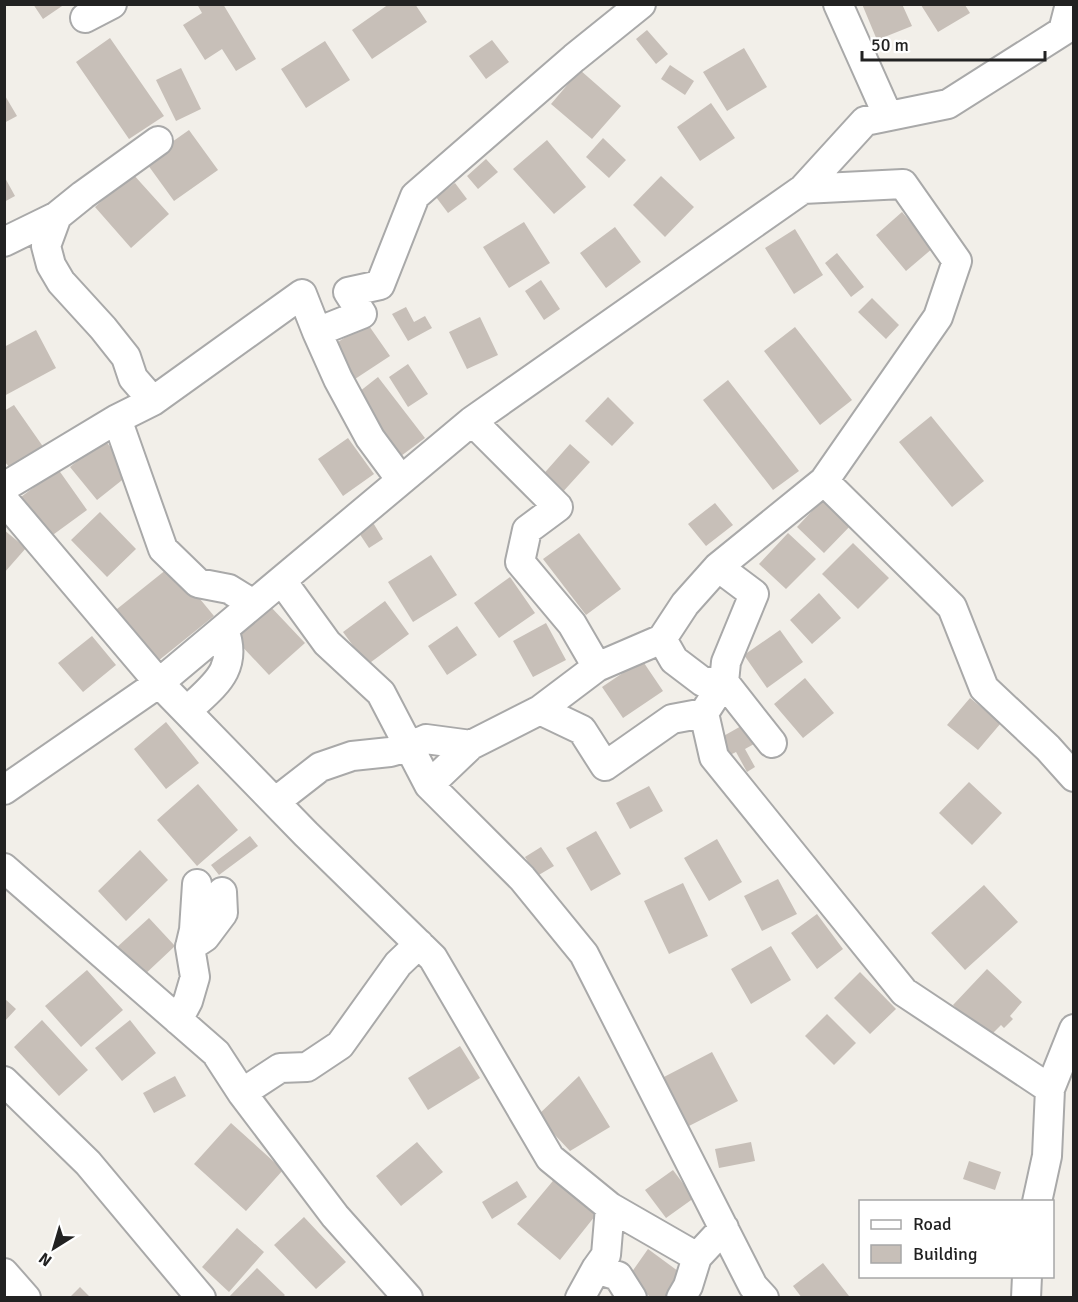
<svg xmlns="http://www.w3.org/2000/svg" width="1078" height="1302" font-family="Signika,sans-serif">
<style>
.building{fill:#c7bfb8}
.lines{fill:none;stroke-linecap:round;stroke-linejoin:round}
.minor-casing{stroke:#a9a9a9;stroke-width:32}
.minor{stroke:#fff;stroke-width:28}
</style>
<rect width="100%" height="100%" fill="#f2efe9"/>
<path class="building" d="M33 4H65L43 19Z
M197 4H223L256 59 236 71 222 49 205 60 183 25 202 13Z
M389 4H415L427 22 372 59 352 30Z
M862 4H902L912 26 877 40Z
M921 5H965L970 13 938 32Z
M647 30 668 54 656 64 636 39Z
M110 38 164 116 129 139 76 62Z
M492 40 509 62 486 79 469 56Z
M325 41 350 80 306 108 281 69Z
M744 48 767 87 727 111 703 72Z
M670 65 694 81 685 95 661 79Z
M181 68 201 109 176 121 156 80Z
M580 70 621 106 592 139 551 104Z
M4 94 17 116 4 123Z
M711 103 735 138 700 161 677 127Z
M189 130 218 170 174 201 145 161Z
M603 138 626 160 609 178 586 157Z
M547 140 586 187 554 214 513 169Z
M486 159 498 172 478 189 467 176Z
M132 173 169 214 131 248 95 207Z
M4 176 15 196 4 202Z
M661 176 694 207 665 237 633 205Z
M455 183 467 199 448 213 436 197Z
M902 212 933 248 906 271 876 235Z
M524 222 550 263 509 288 483 247Z
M615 227 641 262 606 288 580 253Z
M795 229 823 275 794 294 765 248Z
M837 253 864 287 851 297 825 263Z
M541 280 560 309 544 320 525 291Z
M872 298 899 325 886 339 858 312Z
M406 307 414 322 425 316 432 328 408 341 392 314Z
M480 317 498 355 467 369 449 332Z
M367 323 390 356 355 379 332 346Z
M795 327 852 400 820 425 764 351Z
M36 330 56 368 4 396V347Z
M408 364 428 394 408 407 389 377Z
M378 377 425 438 397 459 350 399Z
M728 380 799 471 773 490 703 400Z
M608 397 634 423 612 446 585 421Z
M14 405 44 448 12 470 4 461V411Z
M931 416 984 481 952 507 899 442Z
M348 438 374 474 343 496 318 459Z
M104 439 131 473 97 500 70 467Z
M570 444 590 462 560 495 540 478Z
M58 469 87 510 50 537 21 497Z
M826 496 854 522 824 553 797 527Z
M715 503 733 525 706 546 688 524Z
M100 512 136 549 107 577 71 540Z
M372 521 383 539 369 548 357 530Z
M4 530 26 548 4 573Z
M579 533 621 589 586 615 543 559Z
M788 533 816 559 786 589 759 564Z
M853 543 889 578 858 609 822 574Z
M431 555 457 595 413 622 388 582Z
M172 565 214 616 153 665 112 613Z
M510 577 535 613 499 638 474 603Z
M819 593 841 618 812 644 790 620Z
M385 601 409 634 367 665 343 632Z
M270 606 305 643 269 675 235 639Z
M546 623 566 660 533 677 513 641Z
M457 626 477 655 447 675 428 646Z
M780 630 803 662 767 688 744 655Z
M92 636 116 665 83 692 58 663Z
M642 660 663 691 623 718 602 687Z
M805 678 834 713 803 738 774 704Z
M970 698 1001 723 978 750 947 725Z
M166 722 199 763 166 789 134 749Z
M743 725 754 744 745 749 755 767 747 772 736 752 730 755 720 738Z
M969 782 1002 813 972 845 939 813Z
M198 784 238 830 197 866 157 820Z
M649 786 663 811 630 829 616 803Z
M596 831 621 874 591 891 566 848Z
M250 836 258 846 219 875 211 865Z
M717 839 742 882 709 901 684 858Z
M541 847 554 866 537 876 525 857Z
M140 850 168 880 126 921 98 891Z
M778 879 797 914 762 931 744 896Z
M683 883 708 936 669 954 644 901Z
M984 885 1018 922 965 970 931 933Z
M817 914 843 949 817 969 791 933Z
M149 918 175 946 142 977 115 949Z
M771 946 791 980 751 1004 731 969Z
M987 969 1022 1002 1010 1016 1013 1019 1004 1028 1001 1025 988 1038 953 1005Z
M87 970 123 1010 81 1047 45 1006Z
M860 972 896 1009 870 1034 834 998Z
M4 998 16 1009 4 1022Z
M827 1014 856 1043 834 1065 805 1036Z
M42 1020 88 1070 59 1096 14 1047Z
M130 1020 156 1053 122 1081 95 1048Z
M460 1046 480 1078 428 1110 408 1078Z
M712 1052 738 1101 687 1127 662 1078Z
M175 1076 186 1096 154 1113 143 1093Z
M579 1076 610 1127 570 1151 537 1116Z
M231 1123 283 1170 246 1211 194 1164Z
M417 1142 443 1172 401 1206 376 1176Z
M751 1142 755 1161 719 1168 715 1149Z
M969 1161 1001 1172 995 1190 963 1179Z
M673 1170 694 1198 666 1218 645 1190Z
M557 1176 599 1211 560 1260 517 1224Z
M517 1181 527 1197 492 1219 482 1202Z
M304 1217 346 1262 316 1289 274 1245Z
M237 1228 264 1252 229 1292 202 1267Z
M648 1249 682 1274 665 1298H651L629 1276Z
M823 1263 849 1296 846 1298H802L793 1286Z
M257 1268 285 1295 282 1298H228Z
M80 1287 91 1298H69Z"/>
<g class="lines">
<defs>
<path id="minor" d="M838 4 888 116
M85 18 112 4
M803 189 865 121 948 104 1063 31 1070 4
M4 242 57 216
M317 332 338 379 370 438 401 480
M153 401 133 378 126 357 103 328 61 282 51 265 46 246 57 216 83 195 158 141
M117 419 163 549 198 583 229 589 253 604
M4 487 117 419 153 401 302 294 317 332 362 314 348 292 380 285 415 196 574 58 641 4
M4 500 159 683 4 790
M718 567 754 594 726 662 724 682H703L674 660 662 639 685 604 718 567 824 481 952 607 984 688 1048 748 1074 777
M282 581 327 643 381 693 429 785 522 878 584 954 753 1286 764 1298
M597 667 662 639
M540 710 582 730 605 766 672 719 704 713
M187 711C214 685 239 670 224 629
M772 743 724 682 704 713 714 757 904 992 1050 1089
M429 785 471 745
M275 802 320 767 352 756 390 752 408 747 426 739 471 745 540 710 597 667 572 624 520 562 527 530 558 507 472 421
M4 868 216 1053 242 1093 335 1216 408 1298
M190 947 194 930 197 884
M178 1020 188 1001 195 977 190 947 205 937 223 913 222 892
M4 1081 88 1163 201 1298
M242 1093 280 1068 307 1067 340 1045 398 964 419 944
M1037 1202 1047 1156 1050 1089 1074 1029
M724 1228 697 1257 610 1207 550 1158 433 958 306 834 159 683 472 421 803 189 903 184 957 261 938 317 824 481
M596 1269 618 1276 632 1298
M4 1273 26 1298
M580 1298 596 1269 606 1255 610 1207
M681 1298 688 1286 697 1257
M1026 1298 1027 1276"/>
</defs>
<use href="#minor" class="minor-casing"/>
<use href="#minor" class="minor"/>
</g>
<rect width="1078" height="1302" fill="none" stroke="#222222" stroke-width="12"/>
<rect x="859" y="1200" width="195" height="78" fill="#ffffff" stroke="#a7a7a7" stroke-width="1.5"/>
<rect x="871" y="1220" width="30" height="9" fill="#ffffff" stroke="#a7a7a7" stroke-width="1.5"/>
<text x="913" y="1230" font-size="18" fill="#222222">Road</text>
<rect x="871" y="1245" width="30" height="18" fill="#c7bfb8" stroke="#a7a7a7" stroke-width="1.5"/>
<text x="913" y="1260" font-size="18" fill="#222222">Building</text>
<g transform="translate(54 1248) rotate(217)" stroke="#ffffff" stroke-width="4.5" paint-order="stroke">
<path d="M0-4.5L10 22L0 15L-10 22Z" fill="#222222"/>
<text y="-9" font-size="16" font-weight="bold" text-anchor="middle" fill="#222222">N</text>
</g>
<path d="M862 51v9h183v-9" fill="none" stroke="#222222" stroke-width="3"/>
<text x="871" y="51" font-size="18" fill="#222222" stroke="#ffffff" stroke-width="4.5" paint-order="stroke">50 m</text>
</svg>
